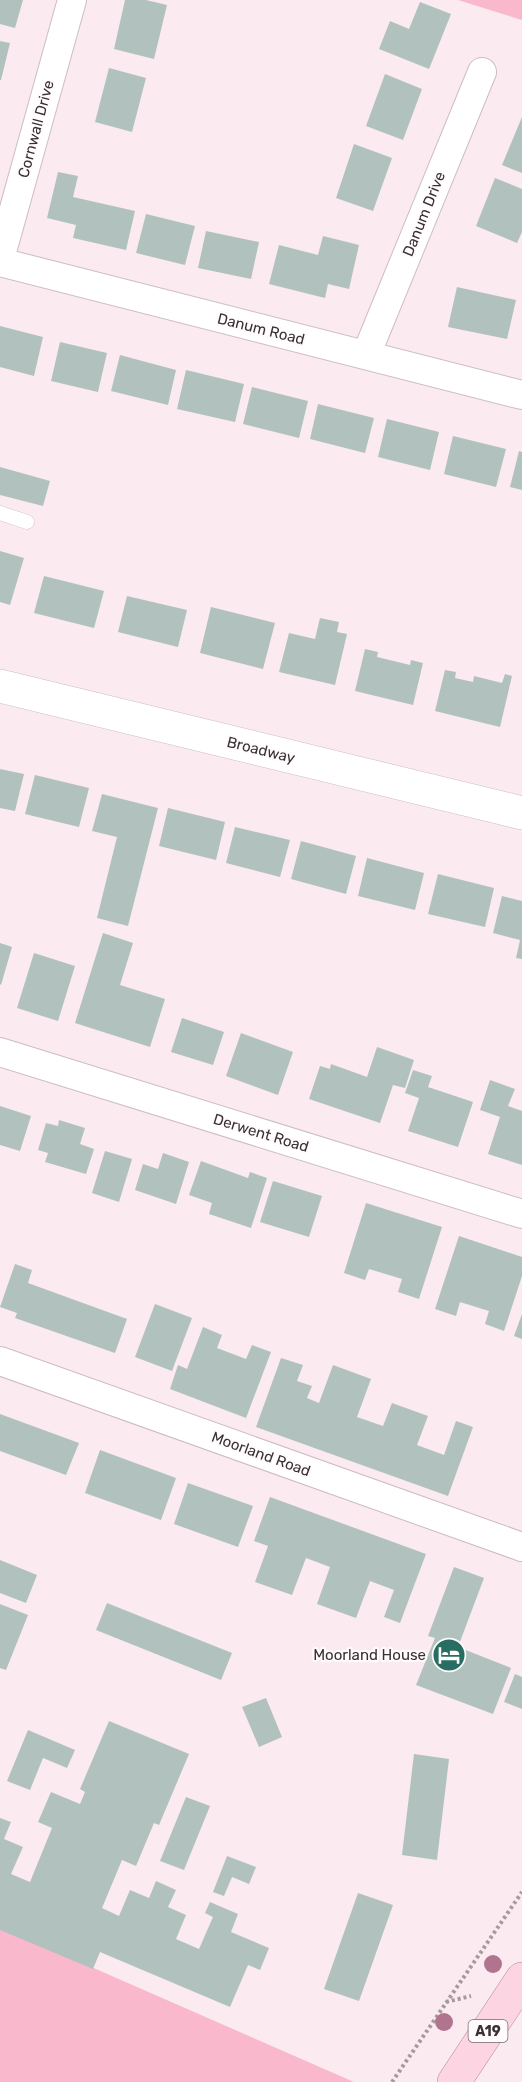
<svg xmlns="http://www.w3.org/2000/svg" width="522" height="2082" font-family="Rubik,sans-serif">
<style>
.green{fill:#fab8cd}
.building{fill:#b1c2be}
.lines{fill:none;stroke-linecap:round;stroke-linejoin:round}
.lane-casing{stroke:#cdbdc2;stroke-width:15}
.street-casing{stroke:#cdbdc2;stroke-width:30}
.secondary-casing{stroke:#cdbdc2;stroke-width:34}
.primary-casing{stroke:#b78998;stroke-width:34}
.path{stroke:#a69a9e;stroke-width:4;stroke-dasharray:3 3;stroke-linecap:butt}
.lane{stroke:#fff;stroke-width:14}
.street{stroke:#fff;stroke-width:28}
.secondary{stroke:#fff;stroke-width:33}
.primary{stroke:#fdd4e2;stroke-width:33}
.tree{fill:#b0748f}
.labels{text-anchor:middle;stroke-width:4.5;stroke-linejoin:round;paint-order:stroke}
.shield{fill:#fffbfc;stroke:#736e6f;stroke-width:1.5}
.shield-label{font-size:14px;font-weight:bold;fill:#373133}
.street-label{font-size:15px;fill:#373133;stroke:#fffbfc}
.poi-label{font-size:15px;fill:#373133;stroke:#fffbfc;text-anchor:end}
</style>
<rect width="100%" height="100%" fill="#fbeaef"/>
<path class="green" d="M458 0H522V20Z
M0 1927 354 2082H0Z"/>
<path class="building" d="M0 0H23L15 28 0 24Z
M125 0H146L167 5 154 59 114 49Z
M420 2 451 14 429 69 379 49 390 21 409 29Z
M0 41 10 43 1 80H0Z
M109 68 146 78 132 132 95 122Z
M385 74 422 89 403 140 366 126Z
M522 117V173L502 165Z
M354 144 392 158 373 211 336 198Z
M58 172 78 176 73 197 135 211 126 250 73 238 76 225 47 218Z
M495 178 522 189V232L517 243 476 226Z
M146 214 195 226 185 265 136 253Z
M206 231 259 242 251 279 198 268Z
M323 236 359 245 349 289 328 284 325 298 269 284 279 245 318 255Z
M457 287 516 300 507 339 448 327Z
M0 326 43 337 34 376 0 367Z
M60 342 107 353 98 392 51 381Z
M120 355 176 370 168 405 111 391Z
M186 370 244 384 235 422 177 409Z
M252 387 308 401 299 438 243 424Z
M318 404 374 418 365 453 310 439Z
M387 419 439 432 430 470 378 457Z
M453 436 506 449 496 487 444 474Z
M519 451 522 452V490L510 487Z
M0 467 50 481 43 506 0 495Z
M0 551 24 558 10 605 0 602Z
M44 576 104 591 94 628 34 613Z
M127 596 187 610 178 647 118 632Z
M211 607 275 623 263 669 200 653Z
M320 618 339 622 337 632 347 634 335 685 279 672 289 633 315 639Z
M365 649 378 652 377 657 410 665 411 660 423 663 413 705 355 691Z
M445 670 456 672 455 678 473 682 474 676 502 683 505 674 512 676 500 727 435 711Z
M0 769 24 774 15 811 0 808Z
M35 775 89 788 79 827 25 814Z
M102 794 158 808 128 926 97 918 117 837 92 831Z
M168 808 225 822 216 860 159 846Z
M235 827 290 840 280 877 226 863Z
M301 841 356 856 346 894 291 879Z
M367 858 424 873 415 910 358 896Z
M438 874 494 888 485 927 428 914Z
M502 896 522 901V959L516 958 520 940 493 933Z
M103 933 133 943 120 985 165 999 150 1047 75 1023Z
M0 943 12 947 1 985 0 984Z
M34 953 75 966 58 1021 17 1008Z
M182 1018 224 1032 213 1065 171 1052Z
M241 1033 293 1052 278 1095 226 1076Z
M377 1047 414 1060 405 1088 393 1085 380 1123 309 1099 320 1066 330 1069 331 1064 367 1077Z
M413 1070 432 1076 428 1087 473 1102 458 1147 408 1131 419 1098 405 1093Z
M490 1080 515 1089 508 1106 522 1111V1165L488 1154 500 1117 480 1110Z
M0 1106 31 1116 20 1151 0 1145Z
M59 1120 85 1128 80 1144 94 1149 86 1174 45 1162 48 1153 38 1150 46 1123 58 1126Z
M105 1151 132 1159 119 1202 92 1193Z
M163 1153 189 1162 176 1204 135 1190 143 1164 158 1169Z
M201 1161 248 1178 250 1172 267 1178 251 1228 209 1214 212 1203 189 1195Z
M273 1181 322 1196 309 1237 260 1222Z
M366 1203 442 1227 419 1299 398 1292 402 1279 369 1269 365 1280 344 1273Z
M459 1236 522 1257V1276L504 1331 485 1324 489 1311 460 1302 456 1316 435 1309Z
M15 1264 32 1270 28 1283 127 1319 115 1353 15 1318 17 1313 0 1307Z
M155 1304 192 1318 172 1371 135 1357Z
M522 1314V1339L514 1336Z
M203 1327 222 1335 217 1348 246 1359 252 1345 271 1352 246 1418 170 1389 178 1365 187 1369Z
M281 1358 303 1365 297 1381 312 1386 307 1398 319 1403 333 1365 371 1379 357 1417 383 1426 392 1403 428 1416 417 1445 444 1455 456 1421 473 1427 448 1496 256 1427Z
M0 1414 79 1443 66 1475 0 1451Z
M100 1450 176 1478 161 1520 85 1493Z
M188 1483 253 1506 238 1547 174 1524Z
M270 1497 426 1554 400 1623 384 1617 394 1590 370 1581 356 1618 317 1604 330 1567 306 1558 292 1595 255 1582 268 1546 254 1541Z
M0 1560 37 1575 26 1603 0 1593Z
M454 1567 484 1578 458 1647 511 1668 493 1714 416 1685 435 1638 428 1636Z
M107 1603 232 1653 221 1680 96 1630Z
M0 1604 28 1615 6 1670 0 1668Z
M515 1674 522 1677V1709L504 1702Z
M266 1698 282 1737 259 1747 242 1707Z
M109 1721 189 1754 159 1825 154 1823 136 1866 122 1860 102 1908 119 1916 130 1890 149 1898 156 1881 176 1890 168 1907 186 1915 176 1939 199 1949 213 1917 205 1913 210 1902 238 1914 231 1932 269 1948 260 1970 248 1965 230 2007 100 1952 93 1969 0 1930V1818L11 1822 4 1839 23 1847 11 1874 30 1882 52 1828 38 1822 51 1792 80 1804 85 1792 80 1789Z
M28 1730 75 1750 67 1768 43 1758 30 1790 7 1781Z
M414 1754 449 1759 437 1860 402 1855Z
M186 1797 210 1806 184 1870 160 1861Z
M227 1856 256 1867 249 1884 232 1877 224 1896 213 1892Z
M358 1893 393 1905 359 2001 324 1989Z"/>
<g class="lines">
<defs>
<path id="lane" d="M0 513 27 522"/>
<path id="street" d="M0 259 72 0
M0 262 522 395
M366 355 482 72
M0 1052 522 1214
M0 1361 522 1547"/>
<path id="secondary" d="M0 686 522 813"/>
<path id="primary" d="M454 2082 522 1979"/>
</defs>
<use href="#lane" class="lane-casing"/>
<use href="#street" class="street-casing"/>
<use href="#secondary" class="secondary-casing"/>
<use href="#primary" class="primary-casing"/>
<path class="path" d="M446 2002 471 1996
M392 2082 522 1892"/>
<use href="#lane" class="lane"/>
<use href="#street" class="street"/>
<use href="#secondary" class="secondary"/>
<use href="#primary" class="primary"/>
</g>
<g class="tree">
<circle cx="493" cy="1964" r="9"/>
<circle cx="444" cy="2022" r="9"/>
</g>
<defs>
<symbol id="hotel-disc" viewBox="-11 -11 22 22"><circle r="9.5" fill="#276d61" stroke="#fffbfc"/><path d="M-6-4.5h1.5V1H6V5H4.5V3h-9V5H-6ZM-4 0a1.8 1.8 0 1 1 3.6 0ZM.5 0V-2.5h3Q6-2.5 6 0Z" fill="#fff"/></symbol>
</defs>
<g fill-rule="evenodd">
<use href="#hotel-disc" x="430" y="1636" width="38" height="38"/>
</g>
<g class="labels">
<rect class="shield" x="468.5" y="2020" width="39" height="22" rx="4.5"/>
<g class="shield-label">
<text x="488" y="2036">A19</text>
</g>
<g class="street-label">
<text transform="translate(36 129) rotate(-75)" y="5">Cornwall Drive</text>
<text transform="translate(424 214) rotate(-68)" y="5">Danum Drive</text>
<text transform="translate(261 329) rotate(14)" y="5">Danum Road</text>
<text transform="translate(261 750) rotate(14)" y="5">Broadway</text>
<text transform="translate(261 1133) rotate(17)" y="5">Derwent Road</text>
<text transform="translate(261 1454) rotate(20)" y="5">Moorland Road</text>
</g>
<g class="poi-label">
<text x="426" y="1660">Moorland House</text>
</g>
</g>
</svg>
